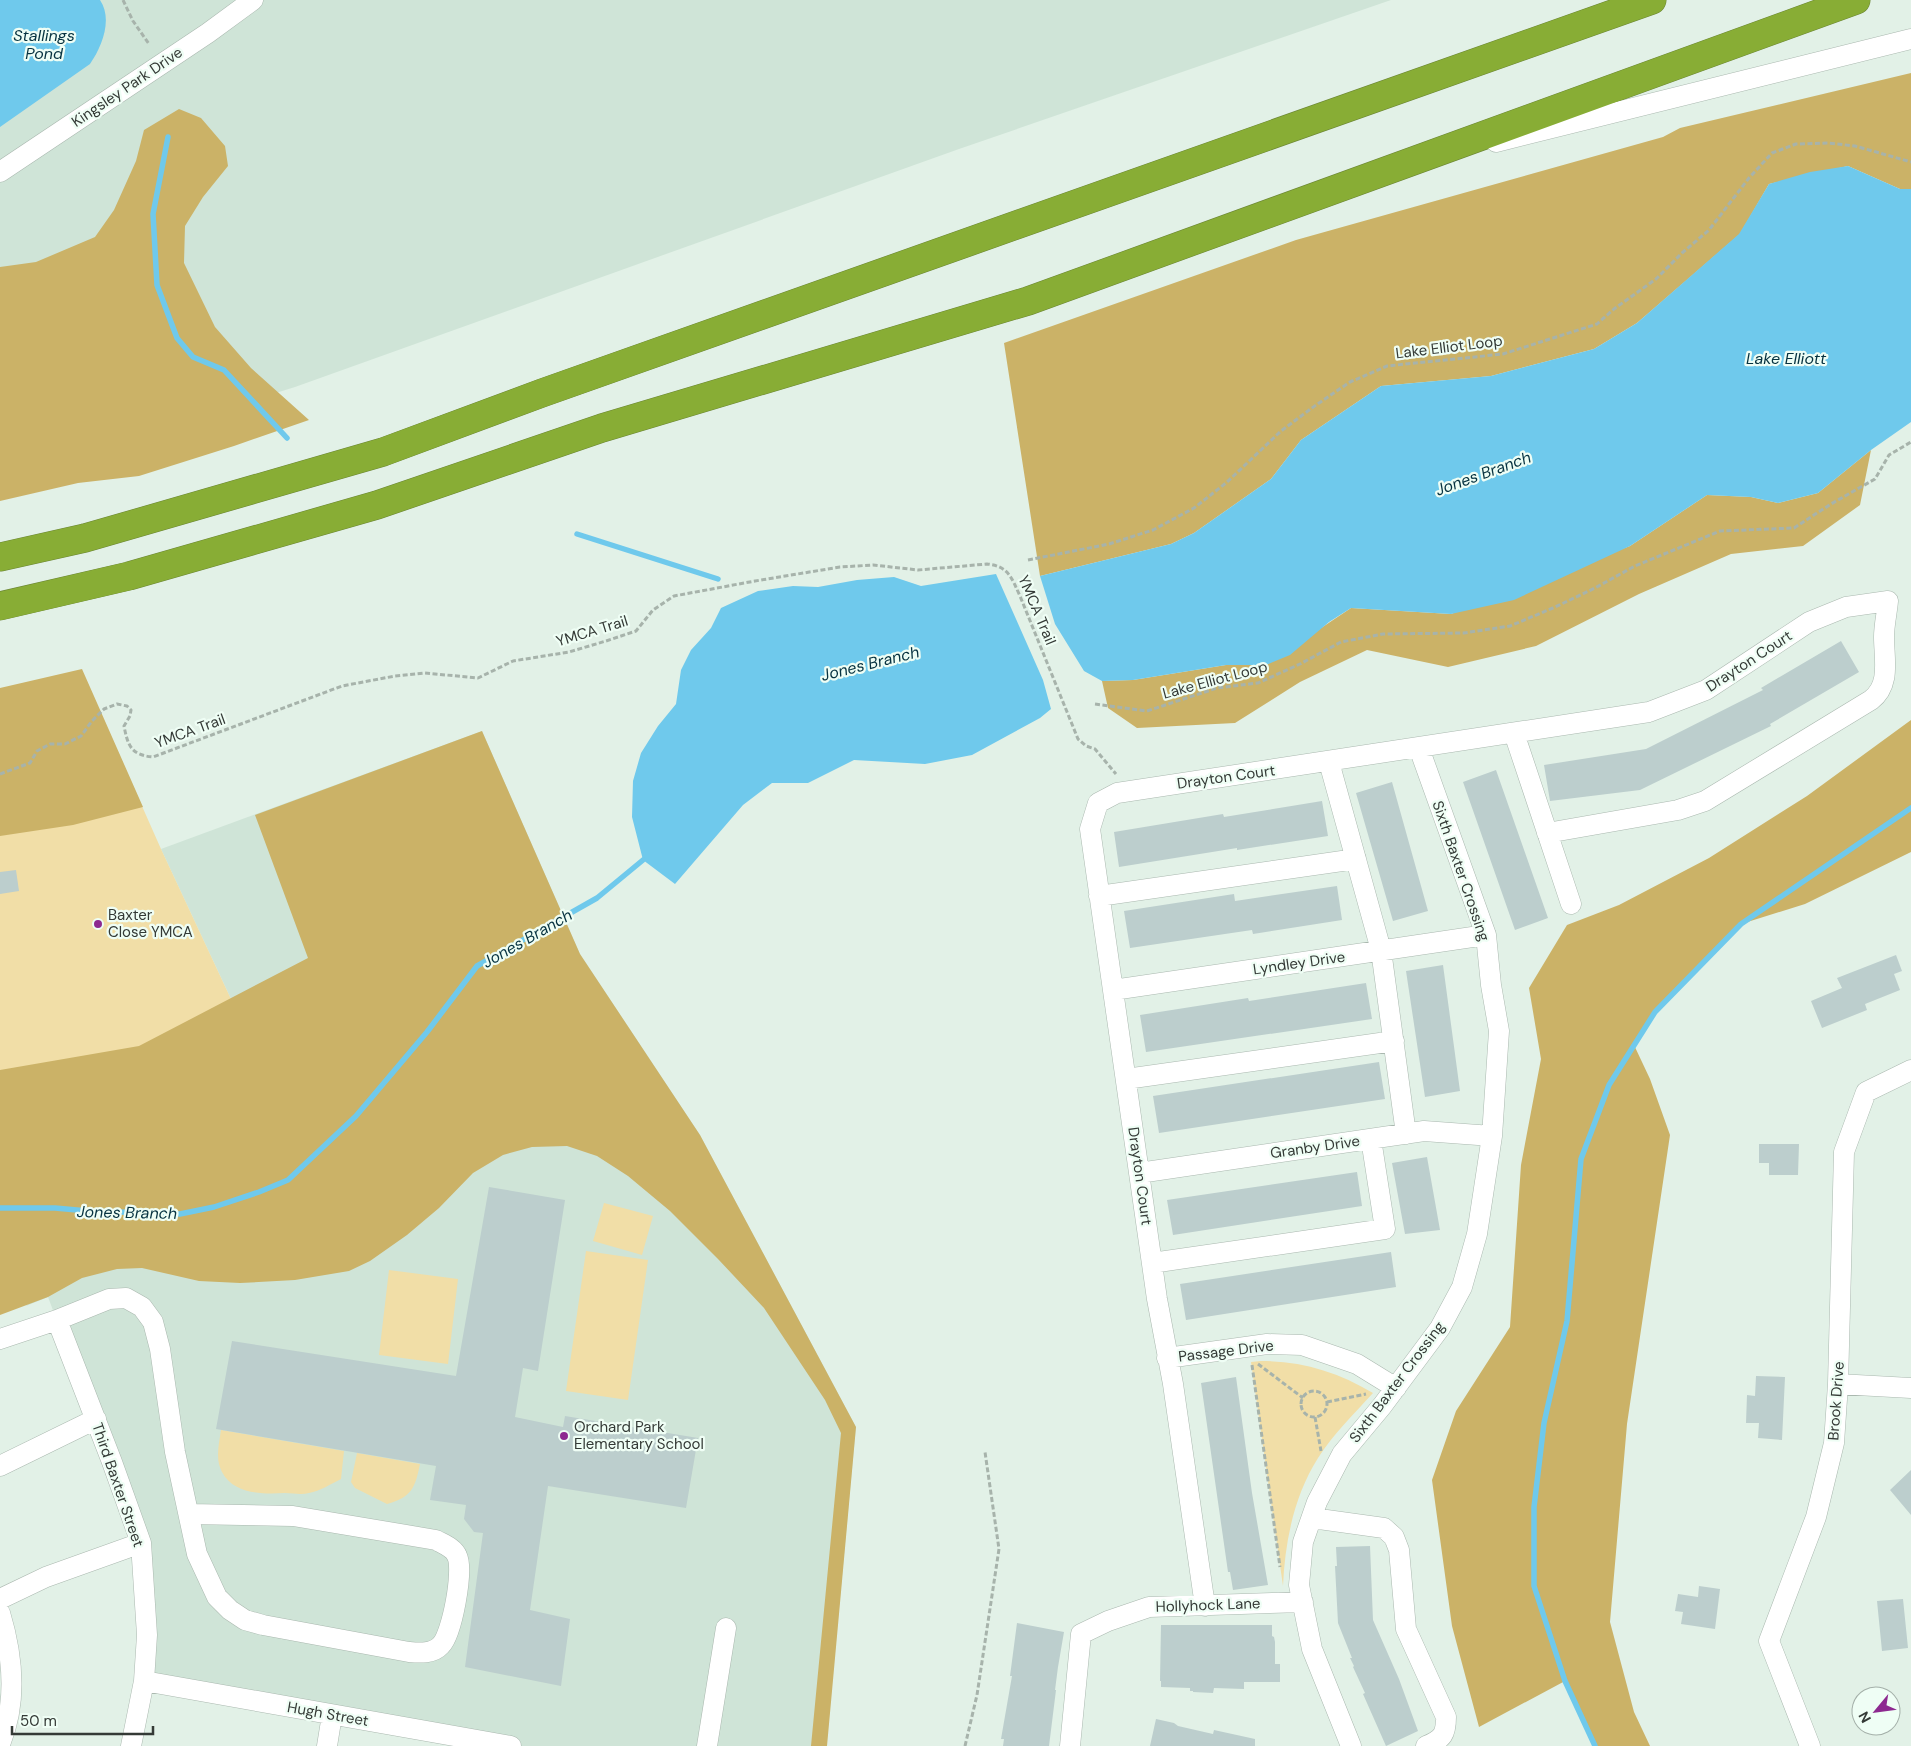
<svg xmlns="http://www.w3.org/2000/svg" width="1911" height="1746" font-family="'DM Sans',sans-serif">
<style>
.built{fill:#cfe4d7}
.green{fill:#f1dea7}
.forest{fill:#cbb267}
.water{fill:#6fc9ec}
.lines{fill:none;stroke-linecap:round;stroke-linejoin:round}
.stream{stroke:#6fc9ec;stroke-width:5.5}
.building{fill:#bccecd}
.minor-casing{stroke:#aab8af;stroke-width:21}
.highway-casing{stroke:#6b8535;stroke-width:29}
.path{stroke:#a7b3ab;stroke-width:3;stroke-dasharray:5 2.5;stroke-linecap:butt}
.minor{stroke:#fff;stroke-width:20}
.highway{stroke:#88ad35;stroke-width:28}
.poi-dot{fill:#8d2990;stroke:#effef5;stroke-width:2}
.labels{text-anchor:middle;stroke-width:4.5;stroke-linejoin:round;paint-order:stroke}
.street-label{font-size:15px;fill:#343a36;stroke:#effef5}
.poi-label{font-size:15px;fill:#343a36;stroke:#effef5;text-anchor:start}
.water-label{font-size:16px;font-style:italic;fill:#063240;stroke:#effef5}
</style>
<rect width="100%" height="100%" fill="#e2f1e7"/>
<path class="built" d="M0 0H1391L959 149 295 387 134 437 0 469Z
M482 731 580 954 700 1135 856 1427 826 1746H511L144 1681 141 1543 48 1297 26 1306 258 1057 161 849Z"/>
<path class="green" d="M91 691 161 849 258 1057 0 1178V714Z
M604 1203 653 1216 642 1255 593 1241Z
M586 1251 648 1260 628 1400 566 1391Z
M389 1270 458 1279 448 1364 379 1355Z
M1261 1361C1302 1361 1338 1372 1373 1393 1354 1414 1333 1434 1318 1458 1294 1496 1285 1541 1283 1586L1251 1362Z
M221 1430 344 1451 341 1479C331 1484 320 1491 309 1493 301 1495 293 1493 285 1493 264 1494 234 1495 222 1472 215 1459 219 1444 221 1430Z
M357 1453 420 1464C415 1488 412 1497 387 1504L355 1488 351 1482Z"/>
<path class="forest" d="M1911 73V189H1900L1848 166 1769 184 1740 234 1637 323 1594 349 1491 376 1381 386 1301 440 1271 479 1194 533 1171 544 1040 576 1004 343 1296 240 1663 137 1680 128Z
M179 109 201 118 225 146 228 166 203 197 185 226 184 263 215 327 251 368 309 420 234 446 139 476 78 483 0 501V267L36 262 95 237 114 210 136 161 144 130Z
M1871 450 1860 505 1803 546 1731 554 1639 594 1536 646 1448 667 1367 650 1300 682 1235 723 1137 728 1108 708 1102 681 1133 680 1226 665H1266L1351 608 1451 614 1630 546 1707 495 1751 497 1778 503 1818 493Z
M82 669 143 807 73 825 0 836V688Z
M1911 720V852L1805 904 1741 924 1655 1012 1634 1045 1650 1079 1670 1135 1627 1424 1610 1622 1634 1712 1650 1746H1595L1565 1681 1479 1727 1452 1626 1432 1480 1456 1411 1510 1327 1521 1165 1541 1059 1529 988 1567 925 1619 905 1709 858 1807 796Z
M482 731 580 954 700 1135 856 1427 827 1746H811L841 1433 825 1400 764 1308 718 1259 670 1211 628 1176 597 1156 567 1146 532 1147 503 1155 473 1173 439 1208 407 1235 370 1261 349 1271 295 1280 240 1283 199 1281 142 1268 117 1269 82 1278 48 1297 0 1315V1070L139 1046 308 958 255 815Z"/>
<path class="water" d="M0 0H100C113 19 102 47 90 64L0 127Z
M1848 166 1900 189H1911V422L1871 450 1818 493 1778 503 1751 497 1707 495 1630 546 1514 600 1451 614 1351 608 1329 622 1290 655 1266 665H1226L1133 680 1102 681 1084 671 1055 624 1040 576 1171 544 1194 533 1271 479 1301 440 1381 386 1491 376 1594 349 1637 323 1739 234 1769 184 1810 172Z
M996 574 1043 680 1051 709 1040 718 972 755 925 764 854 760 808 783H772L743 805 675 884 643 860 632 817 633 781 641 753 658 726 676 704 681 670 691 650 711 628 721 608 758 591 793 586 818 587 857 580 894 577 921 586Z"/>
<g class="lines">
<path class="stream" d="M168 137 153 214 157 285 177 338 193 357 224 370 287 438
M577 534 718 579
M0 1208H55L88 1211 180 1214 214 1207 259 1192 288 1180 356 1116 427 1032 477 966 597 898 643 860
M1595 1746 1565 1681 1534 1586V1507L1544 1423 1567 1321 1581 1159 1609 1085 1655 1012 1741 924 1911 808"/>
</g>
<path class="building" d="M1841 641 1859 672 1770 724 1771 726 1640 790 1550 801 1544 765 1646 749 1763 690 1761 688Z
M1496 770 1548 918 1515 930 1463 782Z
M1392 782 1428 911 1393 921 1356 793Z
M1322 801 1328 836 1237 850V848L1119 867 1114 832 1223 814 1224 817Z
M16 870 19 891 0 894V872Z
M1337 886 1342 920 1253 934 1252 930 1130 948 1124 911 1234 894 1235 901Z
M1896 955 1902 971 1894 974 1900 990 1865 1004 1867 1010 1822 1028 1811 1001 1842 988 1837 978Z
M1443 965 1460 1091 1425 1097 1406 971Z
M1366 983 1372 1019 1146 1052 1140 1015 1248 998 1249 1001Z
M1379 1062 1385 1099 1159 1133 1153 1096Z
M1759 1144H1799L1798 1175H1769V1163H1759Z
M1427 1157 1440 1230 1405 1234 1392 1163Z
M1357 1172 1362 1206 1173 1235 1167 1200Z
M489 1187 565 1200 538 1371 523 1368 515 1417 563 1427 565 1416 698 1438 686 1508 548 1486 530 1610 570 1619 561 1686 465 1667 483 1533 474 1532 464 1519 466 1505 430 1500 436 1466 216 1429 232 1341 456 1376Z
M1391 1252 1396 1287 1186 1320 1180 1284Z
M1756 1376 1785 1377 1782 1440 1758 1438 1759 1423H1746L1747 1395 1755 1396Z
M1236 1377 1252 1493 1268 1585 1233 1590 1230 1572H1228L1201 1383Z
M1911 1470V1515L1890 1490Z
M1370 1546 1373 1620 1399 1679 1418 1731 1386 1746 1363 1694 1365 1693 1353 1667 1354 1666 1350 1658H1352L1338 1623 1335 1566H1337L1336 1547Z
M1699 1586 1720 1589 1715 1629 1681 1624 1683 1612 1675 1611 1678 1594 1698 1597Z
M1903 1599 1908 1648 1882 1651 1877 1601Z
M1017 1623 1064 1632 1058 1667 1055 1690H1056L1049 1746H1003L1004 1739H1001L1012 1676H1010Z
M1161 1625H1272V1636L1274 1637 1275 1642V1664H1280V1682H1244V1689L1214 1688 1213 1693 1193 1692V1691H1190V1688L1161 1687V1681H1160Z
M1156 1719 1174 1723 1178 1726 1213 1734 1214 1730 1255 1739V1746H1150Z"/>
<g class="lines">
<defs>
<path id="minor" d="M1496 142 1911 39
M0 172 208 33 253 0
M1514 733 1571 904
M1329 762 1381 950 1406 1134
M1099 896 1356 859
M1113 990 1486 935
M1126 1079 1394 1041
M1139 1173 1424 1131 1492 1136
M1152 1263 1385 1229 1371 1139
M57 1320 112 1462 141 1543 147 1635 144 1681 131 1746
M0 1339 57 1320 109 1299 126 1298 142 1307 153 1322 160 1349 175 1452 197 1554 217 1597 230 1610 245 1620 263 1625 409 1652C420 1653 433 1654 441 1645 452 1634 464 1570 457 1556 454 1548 443 1544 436 1540L293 1516 189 1514
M1167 1358 1267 1344 1302 1345 1357 1364 1396 1388
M1838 1384 1911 1388
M0 1466 96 1419
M1312 1518 1384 1528 1394 1537 1399 1550 1406 1629 1446 1717C1446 1734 1443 1739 1426 1746
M0 1599 46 1577 141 1543
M1205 1606 1173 1384 1157 1299 1090 829 1098 803 1117 793 1649 712 1706 690 1809 622 1846 607 1888 601C1887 613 1884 625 1884 637 1884 659 1891 685 1871 700L1705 801 1678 810 1547 833
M0 1613C13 1656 18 1701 0 1744
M144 1681 511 1746
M327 1746 332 1715
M707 1746 726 1628
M1070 1746 1081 1634 1108 1621 1149 1607 1303 1602
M1351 1746 1312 1649 1299 1585 1303 1542 1317 1502 1342 1454 1382 1406 1440 1328 1462 1287 1477 1234 1492 1136 1499 1031 1491 985 1486 935 1419 748
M1810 1746 1769 1641 1816 1517 1834 1443 1838 1384 1844 1152 1866 1092 1911 1070"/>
<path id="highway" d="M0 557 85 538 383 452 542 393 1652 0
M0 606 129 576 377 505 602 428 1028 301 1856 0"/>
</defs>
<use href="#minor" class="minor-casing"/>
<use href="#highway" class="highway-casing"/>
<path class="path" d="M123 0 133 21 149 44
M1028 560 1109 544 1153 530 1194 508 1226 483 1281 431 1316 405 1350 382 1387 366 1503 354 1597 324 1614 309 1656 279 1682 253 1709 230 1749 178 1772 153 1796 144 1828 143 1855 146 1911 162
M1095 704 1147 711 1217 688 1258 683 1300 664 1341 642 1383 634 1464 633 1510 626 1553 608 1595 588 1635 566 1720 531 1794 528 1831 504 1875 479 1889 455 1911 442
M0 774 30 763 37 751 50 744H65L81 736 92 721 104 709 117 704 127 706 131 710 130 716 124 726C128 746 131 755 153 757L342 686 395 676 425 673 478 678 513 661 569 652 606 641 636 631 653 610 674 596 755 581 840 567 873 565 918 570 987 564C1009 566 1012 579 1020 596L1078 739 1086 746 1095 749 1116 774
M1258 1364 1303 1398
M1252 1365 1280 1567
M1301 1404a13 13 0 1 1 26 0a13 13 0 1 1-26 0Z
M1327 1402 1366 1394
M1315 1417 1321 1451
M965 1746 977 1695 999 1549 985 1452"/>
<use href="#minor" class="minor"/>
<use href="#highway" class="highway"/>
</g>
<g class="poi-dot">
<circle cx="98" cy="924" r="5"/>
<circle cx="564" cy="1436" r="5"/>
</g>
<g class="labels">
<g class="street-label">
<text transform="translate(127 87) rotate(-34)" y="5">Kingsley Park Drive</text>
<text transform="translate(1449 347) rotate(-7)" y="5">Lake Elliot Loop</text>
<text transform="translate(1037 610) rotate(67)" y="5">YMCA Trail</text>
<text transform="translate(592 631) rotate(-17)" y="5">YMCA Trail</text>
<text transform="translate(1749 661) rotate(-33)" y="5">Drayton Court</text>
<text transform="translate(1215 680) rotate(-15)" y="5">Lake Elliot Loop</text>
<text transform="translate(190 731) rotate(-20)" y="5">YMCA Trail</text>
<text transform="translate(1226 777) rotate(-8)" y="5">Drayton Court</text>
<text transform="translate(1461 871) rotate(71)" y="5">Sixth Baxter Crossing</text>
<text transform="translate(1299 963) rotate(-8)" y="5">Lyndley Drive</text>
<text transform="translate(1315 1147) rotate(-8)" y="5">Granby Drive</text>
<text transform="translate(1140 1176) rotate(82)" y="5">Drayton Court</text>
<text transform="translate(1226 1351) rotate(-7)" y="5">Passage Drive</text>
<text transform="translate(1397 1382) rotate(-53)" y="5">Sixth Baxter Crossing</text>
<text transform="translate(1836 1401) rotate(-86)" y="5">Brook Drive</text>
<text transform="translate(118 1485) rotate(71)" y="5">Third Baxter Street</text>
<text transform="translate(1208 1605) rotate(-2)" y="5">Hollyhock Lane</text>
<text transform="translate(328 1714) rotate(10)" y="5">Hugh Street</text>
</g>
<g class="poi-label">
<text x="108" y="920">Baxter<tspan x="108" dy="17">Close YMCA</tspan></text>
<text x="574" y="1432">Orchard Park<tspan x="574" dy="17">Elementary School</tspan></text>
</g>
<g class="water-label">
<text x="44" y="41">Stallings<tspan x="44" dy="18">Pond</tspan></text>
<text x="1786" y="364">Lake Elliott</text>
<text transform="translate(1483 473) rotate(-20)" y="6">Jones Branch</text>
<text transform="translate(870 663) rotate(-14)" y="6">Jones Branch</text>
<text transform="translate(527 938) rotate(-30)" y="6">Jones Branch</text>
<text transform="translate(127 1212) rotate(1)" y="6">Jones Branch</text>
</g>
</g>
<g transform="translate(1876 1711) rotate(241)"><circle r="24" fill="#effef5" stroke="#a4b0a9"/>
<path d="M0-4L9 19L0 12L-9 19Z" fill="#8d2990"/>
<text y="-8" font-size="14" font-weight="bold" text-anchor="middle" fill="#343a36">N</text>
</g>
<path d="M12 1726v8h141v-8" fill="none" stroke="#343a36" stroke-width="2.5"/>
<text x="20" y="1726" font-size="15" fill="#343a36" stroke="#effef5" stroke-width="4" paint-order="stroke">50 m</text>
</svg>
